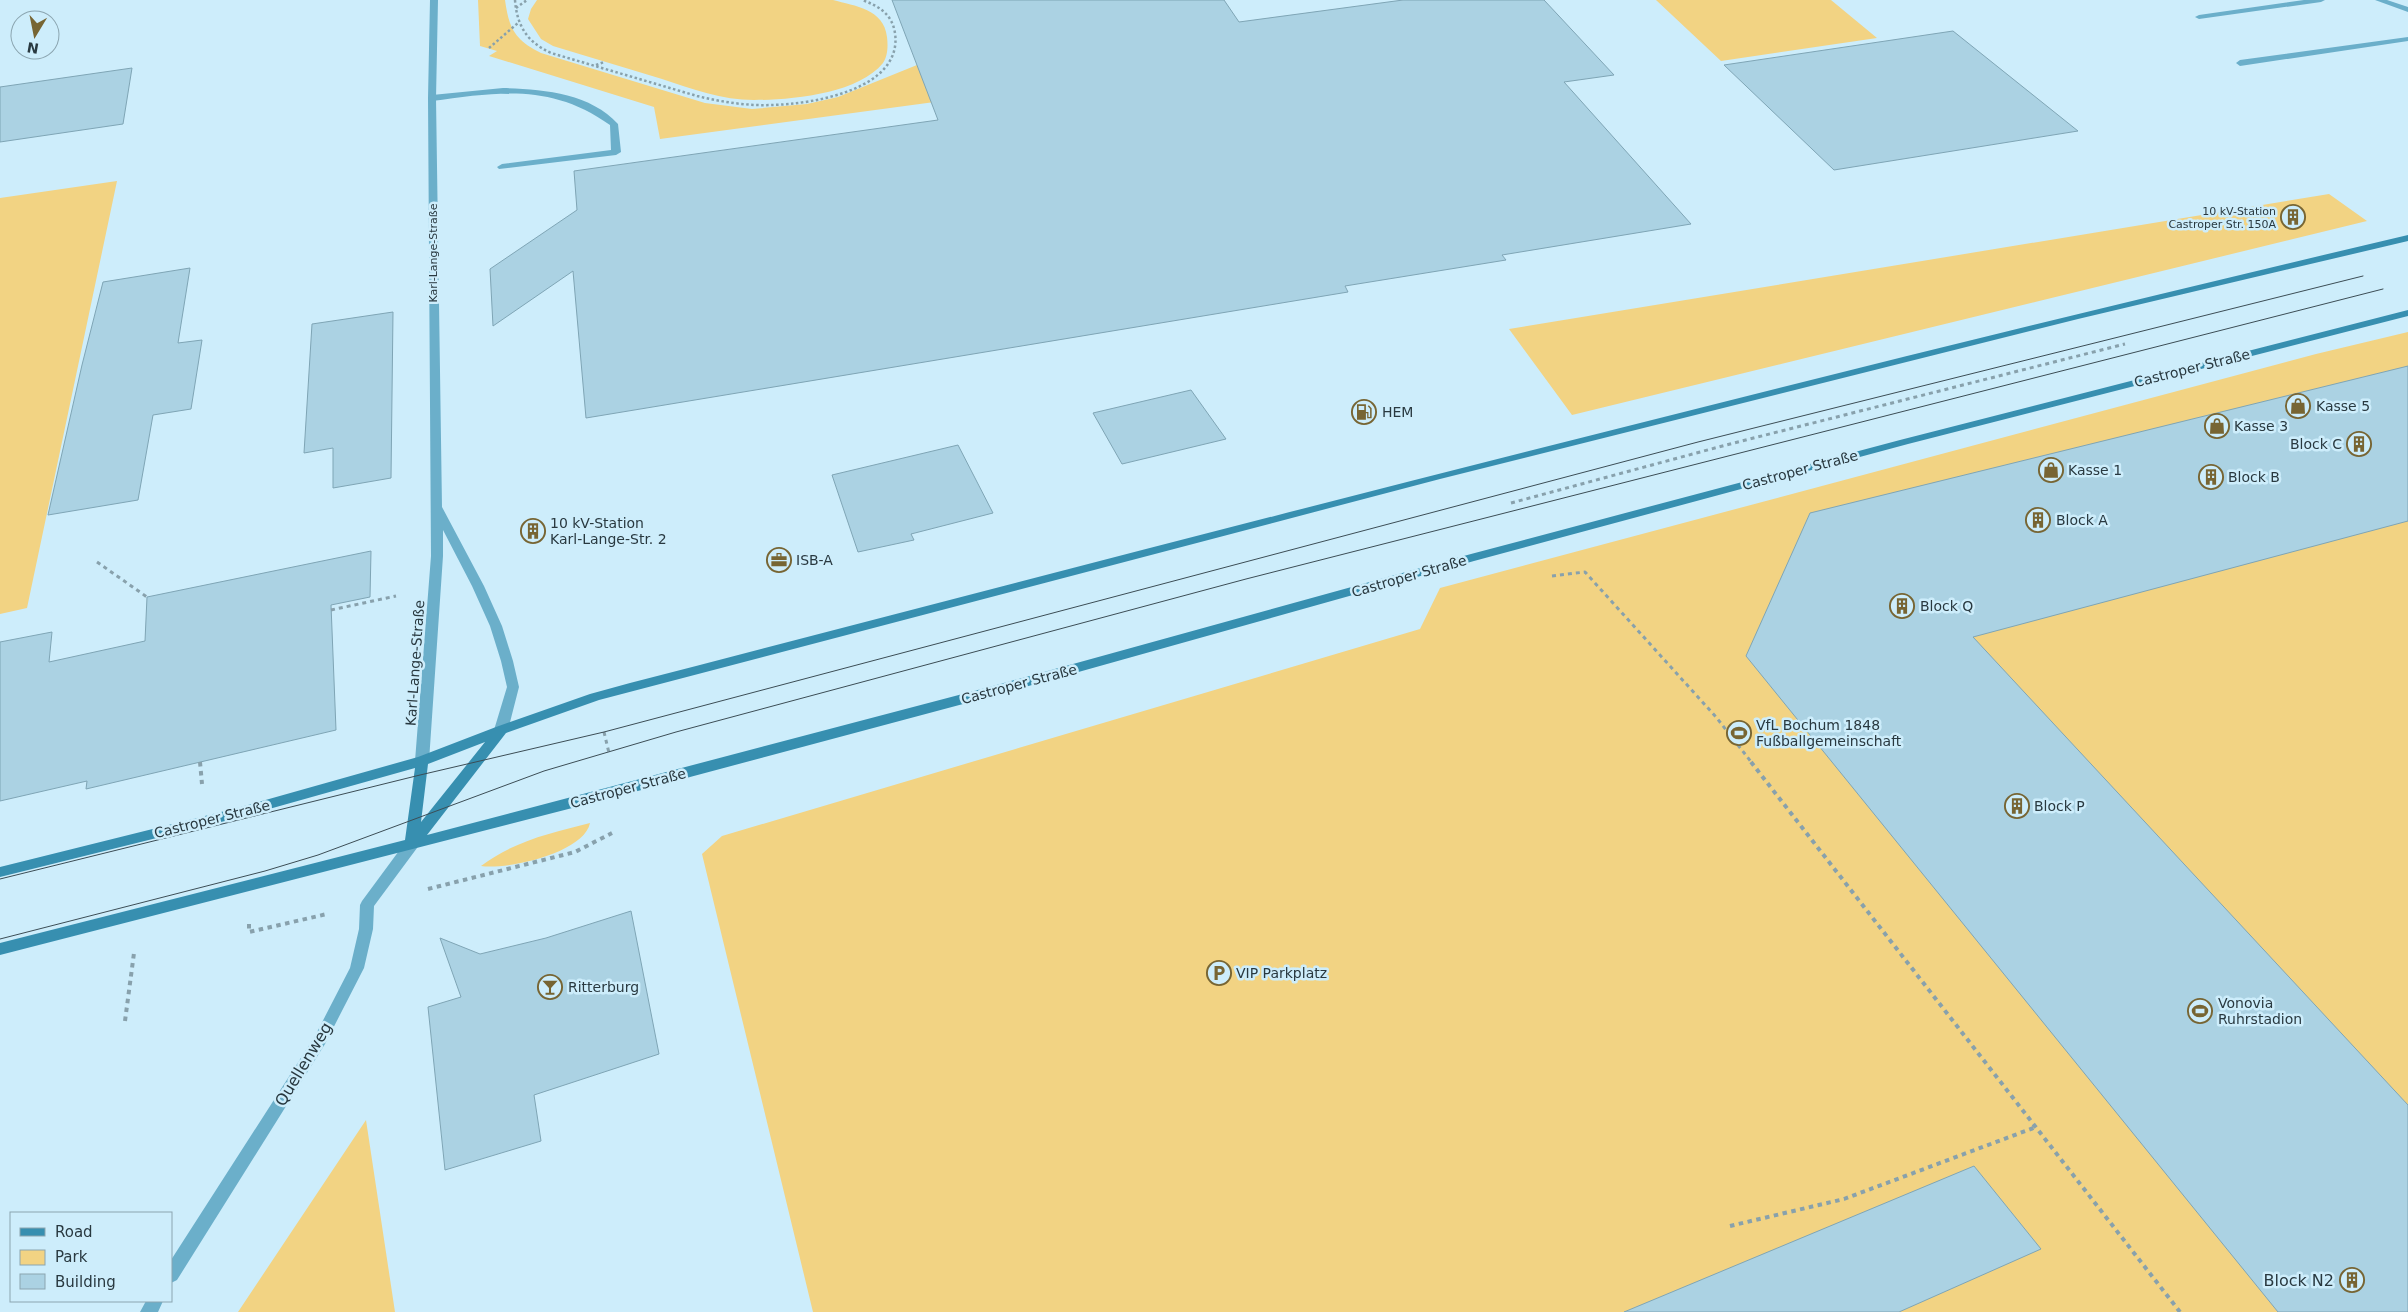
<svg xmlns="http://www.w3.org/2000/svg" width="2408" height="1312" font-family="'DejaVu Sans',sans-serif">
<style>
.green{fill:#f2d383}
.building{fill:#abd2e3;stroke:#7fa5b5}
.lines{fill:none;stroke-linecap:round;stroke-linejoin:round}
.path-far2{stroke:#88a1ac;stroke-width:2.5;stroke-dasharray:2.5 2.5;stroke-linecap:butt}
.path-far1{stroke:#88a1ac;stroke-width:3;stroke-dasharray:4 4;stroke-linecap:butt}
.path{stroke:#88a1ac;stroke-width:4;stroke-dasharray:4.5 4.5;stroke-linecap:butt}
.lane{fill:#6bafca;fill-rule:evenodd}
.street{fill:#6bafca;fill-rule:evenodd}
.secondary{fill:#378fb0;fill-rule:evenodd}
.tram{stroke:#3c4d55;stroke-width:1}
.labels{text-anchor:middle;stroke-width:5;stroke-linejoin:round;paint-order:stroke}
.far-poi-label{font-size:11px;fill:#293940;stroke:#cdedfb;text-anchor:end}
.far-street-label{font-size:11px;fill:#293940;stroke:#cdedfb}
.street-label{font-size:14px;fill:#293940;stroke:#cdedfb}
.poi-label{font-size:14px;fill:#293940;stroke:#cdedfb;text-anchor:start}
.near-street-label{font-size:16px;fill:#293940;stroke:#cdedfb}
.near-poi-label{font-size:16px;fill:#293940;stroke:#cdedfb;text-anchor:end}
</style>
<rect width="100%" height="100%" fill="#cdedfb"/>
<path class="green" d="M478 0H505C509 29 515 40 541 53L705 103 752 109 807 104 838 97 917 65 967 59 1297 53 660 139 654 107 489 56 497 51 480 46Z
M537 0H833C855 6 884 9 887 37 888 45 888 56 883 63 858 94 791 100 754 100 722 100 692 89 662 79 626 68 589 57 553 46L541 39 528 19 531 9Z
M1656 0H1831L1877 38 1721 61Z
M117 181 27 608 0 614V198Z
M2329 194 2367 221 1572 415 1509 329Z
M2408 332V1312H813L702 854 722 836 1420 629 1440 588 2316 354Z
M590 823C584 853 507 870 481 866 514 841 551 833 590 823Z
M366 1120 395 1312H238Z"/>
<path class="building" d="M892 0H1224L1239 22 1403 0H1544L1614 75 1564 82 1691 224 1502 255 1506 260 1345 286 1348 292 586 418 573 271 493 326 490 269 577 210 574 171 938 120Z
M1953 31 2078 131 1834 170 1724 65Z
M132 68 123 124 0 142V87Z
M190 268 178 343 202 340 191 409 153 415 138 500 48 515 82 365 103 282Z
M393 312 391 478 333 488V448L304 453 312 324Z
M2408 366V521L1973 637 2408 1105V1312H2278L1746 656 1810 513Z
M1191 390 1226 439 1122 464 1093 413Z
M958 445 993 513 911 534 914 540 858 552 832 475Z
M371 551 370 597 331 605 336 730 86 789 87 781 0 801V642L52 632 49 662 145 641 147 597Z
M631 911 659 1054 534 1095 541 1141 445 1170 428 1007 461 997 440 938 480 954 546 938Z
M1974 1166 2041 1249 1899 1312H1624Z"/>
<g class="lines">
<path class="path-far2" d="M515 0C517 26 527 42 551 53L697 96C722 102 747 106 772 105 814 104 903 89 895 33 892 14 879 6 862 0
M516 8 527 0
M489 48 518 23
M596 65 604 62"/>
<path class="path-far1" d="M1511 503 1726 445 2125 344
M97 562 147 597
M1552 576 1585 572 1716 717 1752 763
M331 610 396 596
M604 732 609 753"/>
<path class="path" d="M200 762 202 784
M1751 762 2180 1312
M428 889 575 852 612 833
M249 924V932L327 914
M125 1021 134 953
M1730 1226 1844 1199 2036 1127"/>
<path class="lane" d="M2304 0H2325L2321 2 2199 19 2195 17 2199 15Z
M2375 0H2387L2408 7V12Z
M2408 37V41L2240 66 2236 63 2240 60Z
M503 88C543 89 590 93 618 124L621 152 616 155 499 169 497 167 502 164 611 150 610 125C551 83 499 92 432 101L428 98 432 95Z"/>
<path class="street" d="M430 0H438L436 98 442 507 484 586 502 626 513 661 519 687 508 730 506 733H496L494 730 507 687 501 661 490 626 472 586 443 530V556L429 761 427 764H417L415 761 431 556 428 98Z
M412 839 417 840 419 844 417 848 374 906 373 929 364 968 325 1044 177 1280 171 1283V1260L315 1036 350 968 359 929 360 905 362 901 407 840Z
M146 1301H163L158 1312H140Z"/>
<path class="secondary" d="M2408 235V241L2078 319 1440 479 599 700 506 733 427 835 993 686 1471 554 1900 440 2408 310V316L1908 444 1474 561 993 696 619 796 0 955V943L405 840 415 768 237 818 0 877V867L237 808 418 757 496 727 590 694 630 683C1222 529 1813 375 2408 235ZM485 742 421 822 428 764Z"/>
<path class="tram" d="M0 879 420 775 604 732 1698 442 2363 276
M0 939 265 871 318 855 544 771 676 732 1246 579 2383 289"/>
</g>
<defs>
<symbol id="building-ring" viewBox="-11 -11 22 22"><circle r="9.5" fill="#cdedfb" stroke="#776533" stroke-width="1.5"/><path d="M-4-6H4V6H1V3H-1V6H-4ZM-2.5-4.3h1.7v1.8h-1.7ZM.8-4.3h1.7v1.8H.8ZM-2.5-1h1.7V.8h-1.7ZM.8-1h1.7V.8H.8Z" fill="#776533"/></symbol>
<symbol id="shop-ring" viewBox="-11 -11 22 22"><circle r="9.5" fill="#cdedfb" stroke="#776533" stroke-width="1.5"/><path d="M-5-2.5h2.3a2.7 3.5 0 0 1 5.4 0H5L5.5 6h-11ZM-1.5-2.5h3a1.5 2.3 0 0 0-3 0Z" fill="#776533"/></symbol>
<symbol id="fuel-ring" viewBox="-11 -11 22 22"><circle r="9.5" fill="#cdedfb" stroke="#776533" stroke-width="1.5"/><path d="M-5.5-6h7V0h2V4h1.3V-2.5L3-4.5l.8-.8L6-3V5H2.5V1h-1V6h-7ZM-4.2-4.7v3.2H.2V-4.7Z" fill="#776533"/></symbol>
<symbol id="office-ring" viewBox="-11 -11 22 22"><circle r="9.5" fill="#cdedfb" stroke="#776533" stroke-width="1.5"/><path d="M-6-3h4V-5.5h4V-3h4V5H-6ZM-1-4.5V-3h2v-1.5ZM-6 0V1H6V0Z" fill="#776533"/></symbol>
<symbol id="stadium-ring" viewBox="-11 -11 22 22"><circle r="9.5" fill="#cdedfb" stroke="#776533" stroke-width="1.5"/><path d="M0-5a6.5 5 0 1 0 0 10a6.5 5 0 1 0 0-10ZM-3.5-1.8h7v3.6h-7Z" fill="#776533"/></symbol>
<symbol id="parking-ring" viewBox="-11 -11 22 22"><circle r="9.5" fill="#cdedfb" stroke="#776533" stroke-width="1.5"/><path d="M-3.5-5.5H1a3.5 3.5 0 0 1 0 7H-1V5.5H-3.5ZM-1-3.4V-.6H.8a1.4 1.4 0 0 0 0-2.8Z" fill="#776533"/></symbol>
<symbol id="bar-ring" viewBox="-11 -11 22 22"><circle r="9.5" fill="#cdedfb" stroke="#776533" stroke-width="1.5"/><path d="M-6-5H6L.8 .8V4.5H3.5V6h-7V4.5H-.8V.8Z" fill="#776533"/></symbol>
</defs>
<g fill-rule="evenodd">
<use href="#building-ring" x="2279" y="203" width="28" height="28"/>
<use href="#shop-ring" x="2284" y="392" width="28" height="28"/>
<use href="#fuel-ring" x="1350" y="398" width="28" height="28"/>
<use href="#shop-ring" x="2203" y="412" width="28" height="28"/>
<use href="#building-ring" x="2345" y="430" width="28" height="28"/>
<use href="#shop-ring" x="2037" y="456" width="28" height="28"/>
<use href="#building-ring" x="2197" y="463" width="28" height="28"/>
<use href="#building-ring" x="2024" y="506" width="28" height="28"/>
<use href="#building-ring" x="519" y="517" width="28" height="28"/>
<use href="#office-ring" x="765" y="546" width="28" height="28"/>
<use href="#building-ring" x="1888" y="592" width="28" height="28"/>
<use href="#stadium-ring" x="1725" y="719" width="28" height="28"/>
<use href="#building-ring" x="2003" y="792" width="28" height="28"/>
<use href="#parking-ring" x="1205" y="959" width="28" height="28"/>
<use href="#bar-ring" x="536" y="973" width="28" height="28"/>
<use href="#stadium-ring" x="2186" y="997" width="28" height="28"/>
<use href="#building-ring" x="2338" y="1266" width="28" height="28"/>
</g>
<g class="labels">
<g class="far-poi-label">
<text x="2276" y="215">10 kV-Station<tspan x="2276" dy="13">Castroper Str. 150A</tspan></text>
</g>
<g class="far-street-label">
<text transform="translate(433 253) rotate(-90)" y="4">Karl-Lange-Straße</text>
</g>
<g class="street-label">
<text transform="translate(2192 368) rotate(-14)" y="5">Castroper Straße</text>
<text transform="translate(1800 470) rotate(-15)" y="5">Castroper Straße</text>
<text transform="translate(1409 576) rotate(-16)" y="5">Castroper Straße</text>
<text transform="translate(415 663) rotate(-86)" y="5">Karl-Lange-Straße</text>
<text transform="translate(1019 684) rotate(-15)" y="5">Castroper Straße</text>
<text transform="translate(628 788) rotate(-15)" y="5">Castroper Straße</text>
<text transform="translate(212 819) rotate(-14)" y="5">Castroper Straße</text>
</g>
<g class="poi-label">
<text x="2316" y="411">Kasse 5</text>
<text x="1382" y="417">HEM</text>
<text x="2234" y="431">Kasse 3</text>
<text x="2342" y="449" text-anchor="end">Block C</text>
<text x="2068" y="475">Kasse 1</text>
<text x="2228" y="482">Block B</text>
<text x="2056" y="525">Block A</text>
<text x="550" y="528">10 kV-Station<tspan x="550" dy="16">Karl-Lange-Str. 2</tspan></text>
<text x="796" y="565">ISB-A</text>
<text x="1920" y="611">Block Q</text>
<text x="1756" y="730">VfL Bochum 1848<tspan x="1756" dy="16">Fußballgemeinschaft</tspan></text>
<text x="2034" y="811">Block P</text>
<text x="1236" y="978">VIP Parkplatz</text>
<text x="568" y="992">Ritterburg</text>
<text x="2218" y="1008">Vonovia<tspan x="2218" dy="16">Ruhrstadion</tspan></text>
</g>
<g class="near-street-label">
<text transform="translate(303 1064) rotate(-59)" y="6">Quellenweg</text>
</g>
<g class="near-poi-label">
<text x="2334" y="1286">Block N2</text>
</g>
</g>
<rect x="10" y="1212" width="162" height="90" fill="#cdedfb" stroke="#8ba5b0"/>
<rect x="20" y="1228" width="25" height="8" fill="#378fb0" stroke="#8ba5b0"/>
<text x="55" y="1237" font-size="15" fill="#293940">Road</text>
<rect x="20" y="1250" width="25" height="15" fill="#f2d383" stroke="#8ba5b0"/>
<text x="55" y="1262" font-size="15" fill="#293940">Park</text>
<rect x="20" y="1274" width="25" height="15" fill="#abd2e3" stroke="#8ba5b0"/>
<text x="55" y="1287" font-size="15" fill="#293940">Building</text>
<g transform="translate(35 35) rotate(190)"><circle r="24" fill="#cdedfb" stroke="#8ba5b0"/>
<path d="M0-4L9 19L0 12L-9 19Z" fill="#776533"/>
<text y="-8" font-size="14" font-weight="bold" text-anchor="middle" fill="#293940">N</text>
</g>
</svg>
